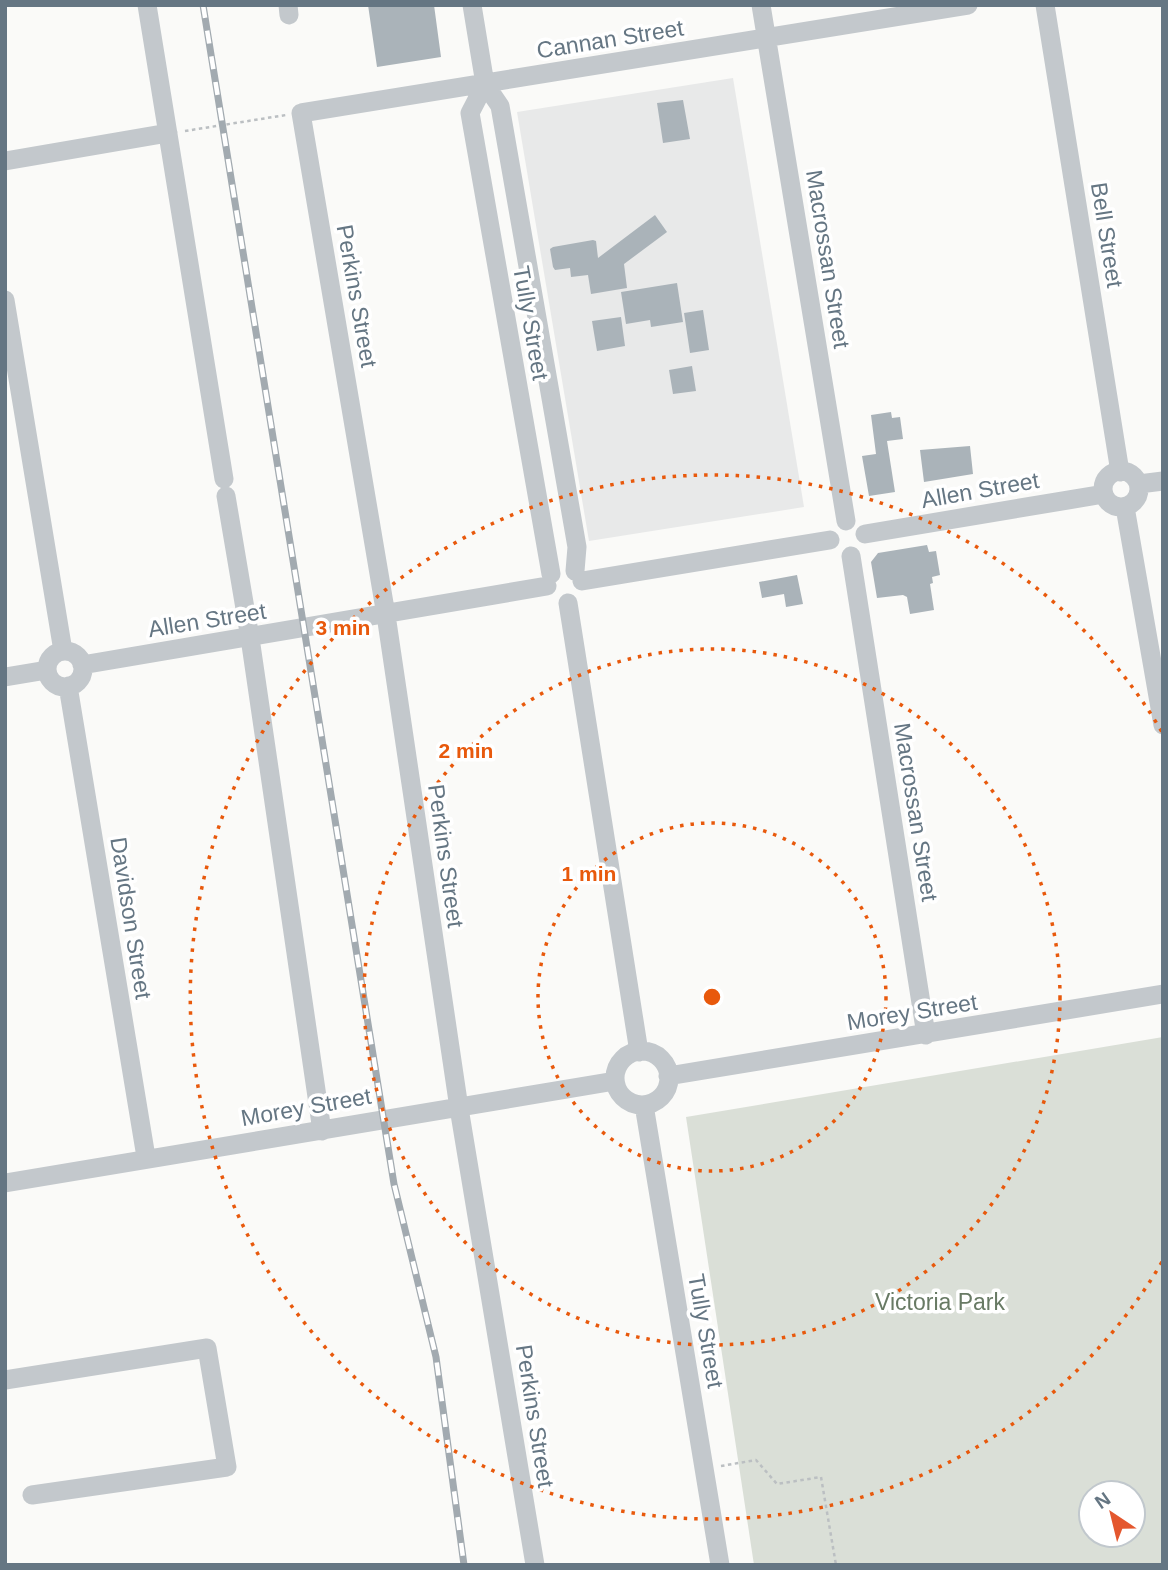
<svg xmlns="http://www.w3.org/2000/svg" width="1168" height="1570" font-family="Arial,sans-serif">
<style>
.built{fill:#e8e9e9}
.green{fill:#dadfd7;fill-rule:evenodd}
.building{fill:#aab3b9}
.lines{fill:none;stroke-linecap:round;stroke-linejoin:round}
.path{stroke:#bbbfc2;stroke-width:2.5;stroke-dasharray:3.5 3.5;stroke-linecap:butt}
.minor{stroke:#c3c8cc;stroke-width:19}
.rail-casing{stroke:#a2aab0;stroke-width:7}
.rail{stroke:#fff;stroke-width:4.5;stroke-dasharray:13;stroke-linecap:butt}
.ring{fill:none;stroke:#e8590c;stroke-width:3.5;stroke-dasharray:3.5 7}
.labels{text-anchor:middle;stroke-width:7;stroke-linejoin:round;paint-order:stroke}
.street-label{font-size:23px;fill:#657683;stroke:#fff}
.park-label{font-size:23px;fill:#687a64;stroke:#fff}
.centre{fill:#e8590c;stroke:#fff;stroke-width:3.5}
.ring-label{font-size:21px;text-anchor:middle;font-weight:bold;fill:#e8590c;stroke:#fff;stroke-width:7;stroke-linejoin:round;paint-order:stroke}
</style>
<rect width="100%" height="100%" fill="#fafaf8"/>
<path class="built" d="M733 78 804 507 589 541 517 112Z"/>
<path class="green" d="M1163 1037V1565H754L686 1117ZM1091 1493H1133V1535H1091Z"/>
<path class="building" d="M368 5H434L441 57 377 67Z
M683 100 690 139 663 143 657 103Z
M655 215 667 232 624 264 627 288 591 294 588 275 571 277 570 268 555 270 553 267 550 249 553 247 593 240 596 241 598 258Z
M677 283 683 322 651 327 650 320 626 324 621 292Z
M703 310 709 350 690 353 684 313Z
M621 317 625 346 597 351 592 321Z
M692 366 696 391 673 394 669 370Z
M891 412 892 418 900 417 903 439 887 441 895 492 869 496 862 456 876 454 871 415Z
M970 446 973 474 924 482 920 450Z
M927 545 929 552 936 551 940 575 932 577 933 583 930 584 934 610 910 614 907 597 903 595 877 598 871 562 878 553Z
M797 575 803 604 786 607 784 594 762 598 759 582Z"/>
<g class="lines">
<path class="path" d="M185 131 286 115
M721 1466 756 1460 777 1484 821 1477 836 1565"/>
<path class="minor" d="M147 5 224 479
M288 5 289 15
M472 5 485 84 500 106 577 547 575 571
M761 5 846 521
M1045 5 1120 472
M485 84 470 113 551 574
M5 161 168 133
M5 300 63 651
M1103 489a18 18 0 1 1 36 0a18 18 0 1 1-36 0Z
M1139 484 1163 481
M226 496 250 638 322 1131
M1125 507 1163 725
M865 534 1104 494
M851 556 926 1035
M582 581 830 540
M568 603 639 1052
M47 669a18 18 0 1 1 36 0a18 18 0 1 1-36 0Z
M82 665 547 586
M5 677 47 670
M68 686 146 1157
M615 1078a27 27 0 1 1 54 0a27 27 0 1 1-54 0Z
M668 1076 1163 994
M644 1105 720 1565
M5 1183 615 1081
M5 1380 207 1348 227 1467 32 1495
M535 1565 459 1108 386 615 301 113 968 5"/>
<defs>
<path id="rail" d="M203 5 394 1184 436 1357 464 1565"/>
</defs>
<use href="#rail" class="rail-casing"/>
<use href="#rail" class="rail"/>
</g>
<g class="ring">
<circle cx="712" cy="997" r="174"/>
<circle cx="712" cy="997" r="348"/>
<path d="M1162 1262A522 522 0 1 1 1162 732"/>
</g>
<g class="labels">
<g class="street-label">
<text transform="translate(610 39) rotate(-9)" y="8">Cannan Street</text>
<text transform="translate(1107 235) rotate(81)" y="8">Bell Street</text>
<text transform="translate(828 259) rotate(81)" y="8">Macrossan Street</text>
<text transform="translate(357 296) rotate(80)" y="8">Perkins Street</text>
<text transform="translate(531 323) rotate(80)" y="8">Tully Street</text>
<text transform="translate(980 490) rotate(-10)" y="8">Allen Street</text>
<text transform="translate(207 620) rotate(-9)" y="8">Allen Street</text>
<text transform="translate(916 812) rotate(81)" y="8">Macrossan Street</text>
<text transform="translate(446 856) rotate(82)" y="8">Perkins Street</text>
<text transform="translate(131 918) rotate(81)" y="8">Davidson Street</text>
<text transform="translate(912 1012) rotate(-9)" y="8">Morey Street</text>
<text transform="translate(306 1107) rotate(-10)" y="8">Morey Street</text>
<text transform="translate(706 1331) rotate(80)" y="8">Tully Street</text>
<text transform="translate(535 1416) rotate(81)" y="8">Perkins Street</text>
</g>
<g class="park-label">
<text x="940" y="1310">Victoria Park</text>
</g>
</g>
<circle cx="712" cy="997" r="10" class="centre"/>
<g class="ring-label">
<text x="343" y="635">3 min</text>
<text x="466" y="758">2 min</text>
<text x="589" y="881">1 min</text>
</g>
<rect width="1168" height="1570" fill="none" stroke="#657683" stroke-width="14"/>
<g transform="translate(1112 1514) rotate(325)"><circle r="33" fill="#ffffff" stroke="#c1c8cd" stroke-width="2"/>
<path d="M0-5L12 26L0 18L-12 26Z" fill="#e4572e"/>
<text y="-10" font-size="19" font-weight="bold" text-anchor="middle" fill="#657683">N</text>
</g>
</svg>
